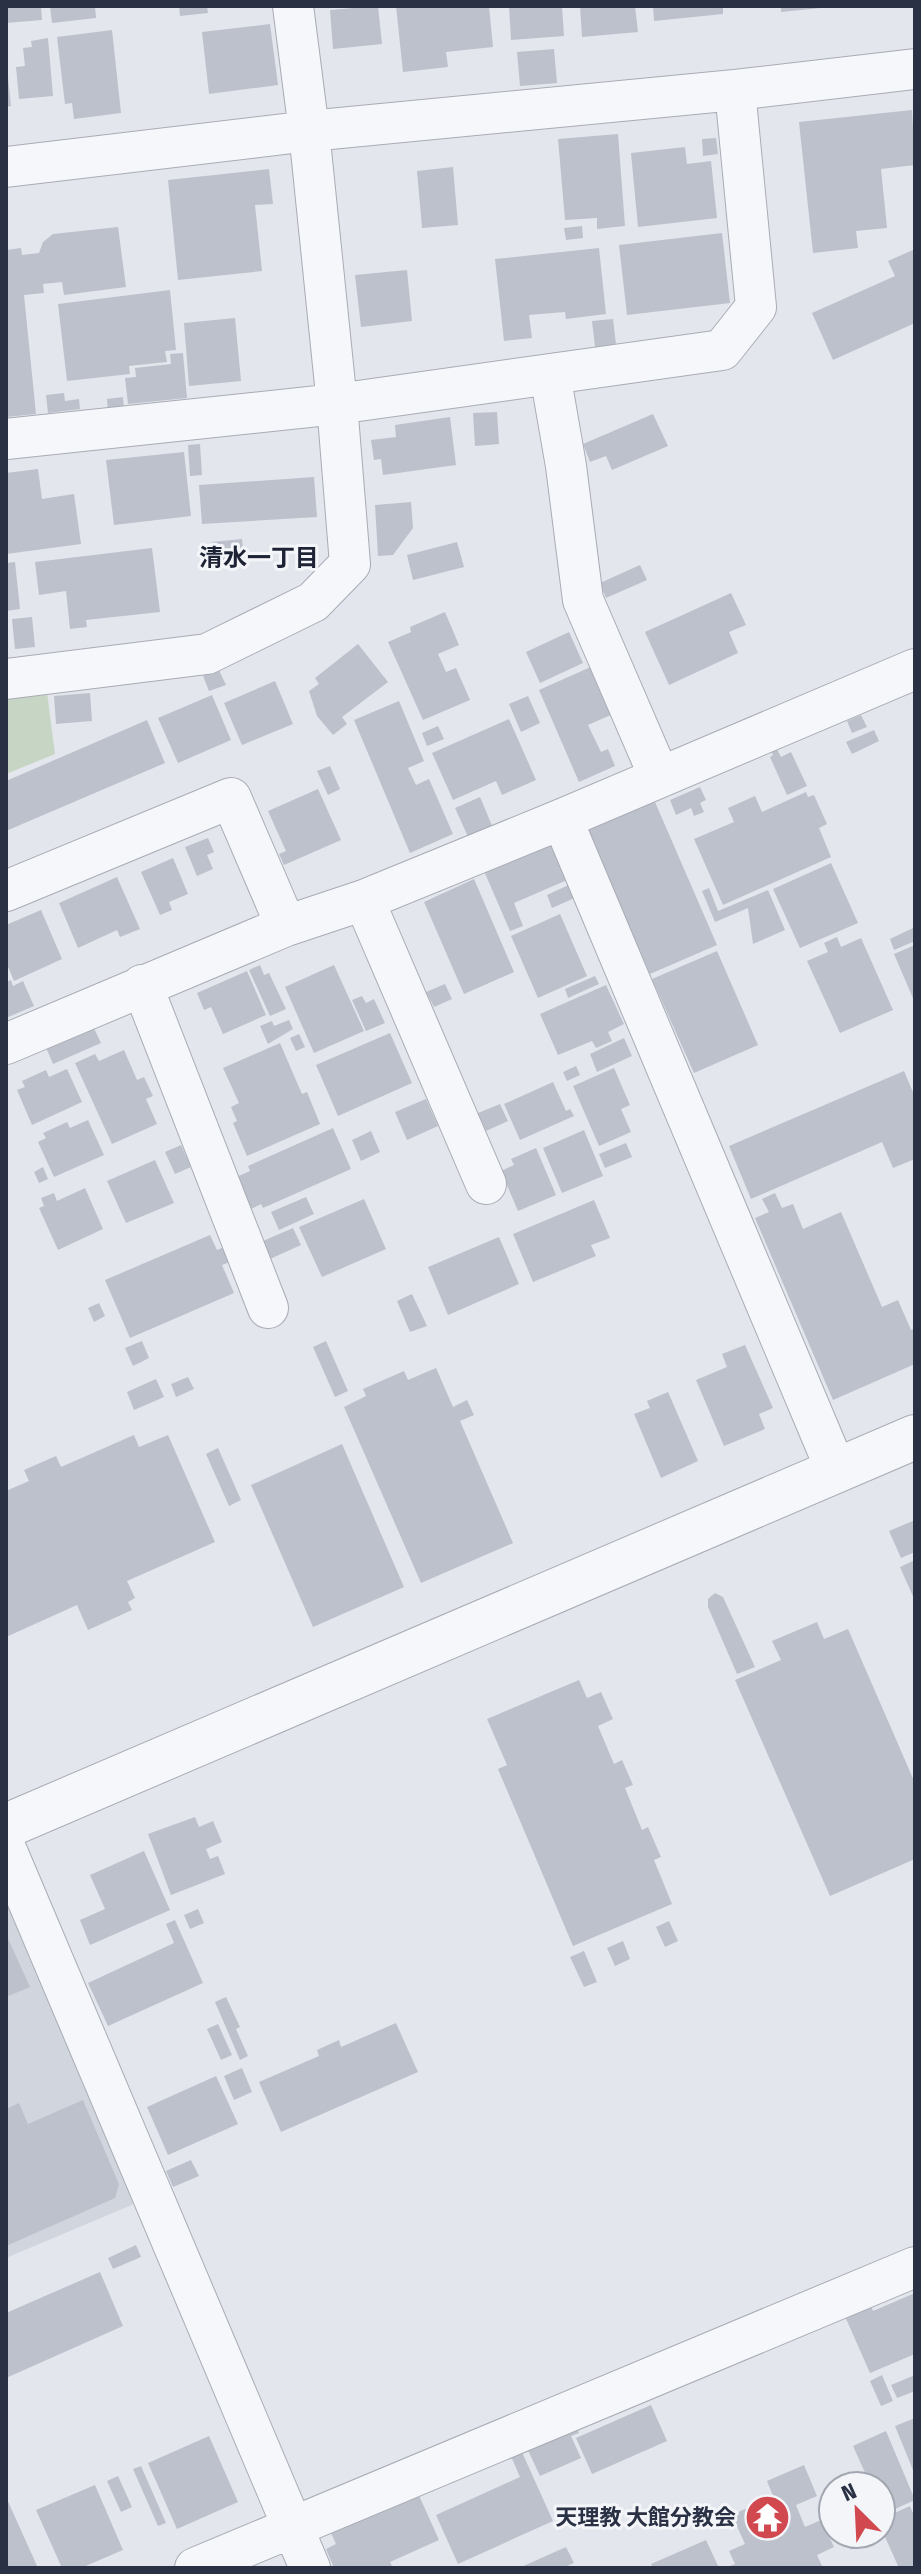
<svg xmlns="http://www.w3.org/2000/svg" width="921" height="2574" font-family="'Fira Sans Condensed','Noto Sans JP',sans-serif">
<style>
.built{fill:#d1d5de}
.green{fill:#c7d6c4}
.building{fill:#bdc1cc}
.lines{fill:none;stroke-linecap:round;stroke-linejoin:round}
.minor-casing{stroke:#a8acb6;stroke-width:42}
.tertiary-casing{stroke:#a8acb6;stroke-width:46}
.minor{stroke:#f6f7fa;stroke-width:40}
.tertiary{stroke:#f6f7fa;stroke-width:44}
.labels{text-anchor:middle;stroke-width:6;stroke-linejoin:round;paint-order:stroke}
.poi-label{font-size:22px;font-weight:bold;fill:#2b3144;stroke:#f3f5f9;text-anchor:end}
.neighbourhood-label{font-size:24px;font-weight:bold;fill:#1d2335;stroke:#f3f5f9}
</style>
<rect width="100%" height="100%" fill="#e3e6ec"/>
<path class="built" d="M6 1891 134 2204 6 2258Z"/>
<path class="green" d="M47 692 55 754 6 774V696Z"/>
<path class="building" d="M6 6H41L42 20 6 23Z
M50 6H95L96 18 52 23Z
M179 6H207L208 13 180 16Z
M378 6 382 44 333 49 330 10Z
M396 6H489L493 47 446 52 448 67 403 72Z
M509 6H562L564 36 511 40Z
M580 6H635L638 32 582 37Z
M653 6H723V14L654 21Z
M781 6H821V8L781 12Z
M270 24 278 85 209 94 202 32Z
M112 30 121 113 74 119 72 103 65 104 57 37Z
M48 38 53 96 19 99 16 67 25 66 23 48 32 47 31 41Z
M554 49 557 83 520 86 517 52Z
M8 77 11 106 6 107V78Z
M912 110 915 165 881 169 887 228 856 231 858 248 813 253 799 122Z
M618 134 625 226 597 229V218L565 220 558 139Z
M716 138 718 154 703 156 702 139Z
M685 147 687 164 711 161 717 218 638 227 631 153Z
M453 167 458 225 422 228 417 171Z
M269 169 273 204 255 205 262 271 178 280 168 180Z
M582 226 583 238 566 240 564 228Z
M118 227 126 287 64 295 62 282 43 284 44 293 24 295 36 414 6 417V250L21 248 22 255 39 253 43 242 53 234Z
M722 233 730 303 627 315 619 245Z
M599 248 606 314 566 319 565 312 529 315 532 338 504 341 495 259Z
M915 249V323L833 360 812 313 895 276 888 261Z
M407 270 412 321 361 327 355 275Z
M170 290 176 350 165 351 167 362 129 366 130 374 67 381 58 304Z
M235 318 241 381 189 386 184 323Z
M613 319 616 345 595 347 592 321Z
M183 353 187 398 128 404 125 378 136 377 135 368 171 364 170 354Z
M64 393 65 401 79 399 80 409 48 413 46 395Z
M123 397 124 409 108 411 107 399Z
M497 412 499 444 475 446 473 413Z
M653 414 668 446 612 470 606 456 590 462 583 444Z
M450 417 456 465 383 475 381 459 374 460 371 440 396 437 395 425Z
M200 444 202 475 190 476 188 445Z
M184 452 191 516 114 525 106 460Z
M38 469 42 499 74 494 81 544 6 554V473Z
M314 477 317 517 202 524 199 485Z
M411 502 413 528 393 555 378 556 375 505Z
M242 539 244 560 213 563 211 542Z
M457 542 464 567 413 580 407 555Z
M152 548 160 612 86 620 87 627 70 629 66 591 39 595 35 562Z
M15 562 20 609 6 611V563Z
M640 565 647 580 606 598 600 583Z
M731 593 746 625 729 632 738 653 669 685 645 632Z
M445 612 459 645 438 654 446 672 456 668 470 700 423 720 388 642 411 632 410 627Z
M32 617 35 647 15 649 12 619Z
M569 632 583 663 540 683 526 652Z
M358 644 388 682 342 717 347 724 333 735 317 716 309 691 319 684 315 678Z
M593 666 613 714 588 725 601 752 608 749 615 766 579 782 539 690Z
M219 670 226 685 209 691 203 676Z
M275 681 293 724 242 745 224 703Z
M90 693 92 721 56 724 54 696Z
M212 695 231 740 178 763 158 718Z
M528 696 540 723 521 732 509 704Z
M399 701 424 761 408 768 416 785 429 779 453 834 410 853 354 720Z
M861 715 867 727 852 733 847 721Z
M509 719 536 780 502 795 496 781 453 800 432 753Z
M147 720 165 763 6 831V781Z
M438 726 444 739 427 746 422 733Z
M874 730 879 741 852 754 846 742Z
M775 745 781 757 791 752 807 786 787 795 770 757 773 755 770 748Z
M330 766 340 789 328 795 317 771Z
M700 787 706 800 700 803 704 812 694 816 691 808 676 815 670 800Z
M318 789 341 840 284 865 279 854 286 851 268 811Z
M806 792 808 797 814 795 827 824 819 828 831 857 723 905 694 839 734 822 728 808 755 796 762 812Z
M480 797 493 828 469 839 455 808Z
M655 802 717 945 650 974 585 824 632 804 634 810Z
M208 838 214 852 207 855 213 869 197 876 185 847Z
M557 840 574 877 514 903 523 926 510 931 484 871Z
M173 858 188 894 169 902 172 910 160 915 141 872Z
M831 863 858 923 800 948 773 889Z
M117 877 140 929 120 937 117 930 78 948 59 903Z
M474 879 514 972 464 994 424 902Z
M573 883 579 896 552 908 547 895Z
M709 888 718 911 768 890 785 930 753 944 748 908 715 922 702 891Z
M41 910 62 959 14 981 6 962V925Z
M560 914 587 976 538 998 511 936Z
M915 927V941L894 950 890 939Z
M837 937 841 947 861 938 893 1010 840 1033 807 961 828 952 824 943Z
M915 945V1003L894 954Z
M717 951 758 1045 694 1073 652 979Z
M260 965 264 975 269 973 286 1009 270 1016 249 970Z
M334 965 364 1031 314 1053 285 987Z
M247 971 266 1015 223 1034 211 1007 204 1010 197 993Z
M595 976 599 984 568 998 565 989Z
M11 980 13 986 23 981 34 1006 6 1018V982Z
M445 984 452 999 434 1007 426 992Z
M606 985 624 1024 608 1032 612 1041 596 1048 592 1041 558 1055 540 1014Z
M362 996 366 1003 374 999 385 1023 366 1031 352 1000Z
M289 1020 293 1029 268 1044 260 1026 272 1021 274 1026Z
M92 1024 101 1043 53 1064 45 1045Z
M390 1033 412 1083 338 1116 316 1065Z
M299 1034 305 1047 296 1051 290 1038Z
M624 1038 632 1056 597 1072 590 1054Z
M280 1043 302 1094 307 1092 320 1124 247 1156 233 1123 237 1121 231 1107 239 1103 223 1068Z
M124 1050 137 1080 144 1077 153 1096 146 1099 157 1124 112 1144 75 1063 95 1054 99 1061Z
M576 1066 580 1075 567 1081 563 1072Z
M614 1068 630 1105 621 1109 631 1132 599 1146 573 1086Z
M67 1069 82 1102 32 1125 17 1090 25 1087 22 1081 46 1070 49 1077Z
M904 1071 915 1097V1159L893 1168 882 1142 751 1199 729 1146Z
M553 1082 566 1111 570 1109 574 1116 520 1140 504 1104Z
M426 1099 438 1126 407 1140 395 1112Z
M500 1104 508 1121 486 1131 478 1113Z
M88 1120 104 1155 54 1177 38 1142 46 1138 43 1133 67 1122 70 1128Z
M333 1128 351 1169 263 1208 261 1204 249 1210 234 1178 250 1171 248 1166Z
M584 1130 603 1176 562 1193 543 1148Z
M371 1131 380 1152 361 1161 352 1140Z
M626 1143 632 1157 605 1168 599 1154Z
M181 1145 191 1167 175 1174 165 1152Z
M536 1148 556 1195 518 1211 501 1171 514 1165 511 1159Z
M155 1160 174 1203 126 1223 107 1181Z
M43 1167 48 1179 39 1183 34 1172Z
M85 1188 103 1229 58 1250 39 1208 44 1206 41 1198 54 1193 57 1201Z
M775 1193 782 1208 793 1204 803 1229 841 1212 882 1307 898 1300 911 1330 915 1328V1364L833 1400 755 1218 769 1212 762 1199Z
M306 1197 314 1214 279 1230 271 1212Z
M364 1199 386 1249 322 1277 299 1227Z
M594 1200 610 1238 591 1245 596 1256 533 1282 513 1234Z
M293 1228 301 1245 270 1259 263 1241Z
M210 1235 217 1250 224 1247 230 1262 222 1265 234 1293 130 1338 105 1280Z
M499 1237 519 1284 448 1315 428 1267Z
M412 1294 427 1326 410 1332 397 1301Z
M99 1303 105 1316 94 1322 88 1308Z
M142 1341 149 1358 133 1366 125 1348Z
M326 1341 348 1391 335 1397 313 1347Z
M745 1345 773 1408 759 1414 765 1429 724 1446 696 1380 727 1367 722 1354Z
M436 1368 453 1407 467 1400 474 1415 460 1421 513 1543 421 1583 344 1407 366 1396 363 1389 404 1371 408 1380Z
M188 1377 194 1389 176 1397 171 1384Z
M156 1379 164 1397 134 1410 127 1392Z
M668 1392 698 1461 661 1478 634 1414 650 1408 647 1401Z
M134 1435 139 1447 168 1435 215 1542 127 1581 135 1598 128 1602 132 1610 88 1630 77 1605 6 1637V1491L29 1481 24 1470 56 1456 61 1467Z
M342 1444 404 1587 313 1627 251 1485Z
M218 1448 241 1500 229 1506 206 1454Z
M915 1520V1552L901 1558 889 1531Z
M915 1560V1601L900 1567Z
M715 1593 723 1597 755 1667 737 1674 708 1607V1599Z
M817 1622 824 1639 848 1629 915 1783V1859L830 1896 735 1680 781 1660 772 1641Z
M579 1680 587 1698 601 1692 613 1719 598 1726 614 1764 622 1760 633 1785 625 1788 642 1830 648 1827 661 1857 654 1860 672 1904 573 1946 498 1769 507 1765 487 1719Z
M195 1817 199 1827 213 1821 222 1842 206 1849 210 1859 218 1856 225 1874 171 1895 148 1834Z
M144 1851 170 1910 90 1945 80 1920 105 1909 90 1875Z
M198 1909 204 1923 190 1929 184 1915Z
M175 1920 203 1983 108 2026 88 1983 174 1943 166 1924Z
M669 1921 678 1941 665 1947 656 1927Z
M6 1934 30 1987 6 1997Z
M623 1941 630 1959 615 1966 607 1948Z
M584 1951 597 1982 584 1987 570 1957Z
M226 1997 240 2027 236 2029 248 2056 240 2060 215 2002Z
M396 2023 418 2072 281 2132 259 2082 319 2056 317 2050 339 2040 341 2047Z
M218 2024 232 2055 221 2060 207 2029Z
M242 2068 252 2092 234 2100 224 2076Z
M216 2076 238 2124 168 2155 147 2107Z
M83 2100 119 2184 115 2198 6 2246V2109L19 2103 28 2124Z
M191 2160 199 2176 173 2187 166 2171Z
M136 2245 141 2257 113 2269 108 2258Z
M100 2272 123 2326 6 2378V2313Z
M915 2293V2354L870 2373 844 2314 870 2303 873 2311Z
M882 2375 893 2401 881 2406 870 2381Z
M915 2375V2391L897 2398 891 2385Z
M651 2405 667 2441 592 2474 576 2438Z
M915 2418V2475L895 2426Z
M575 2425 579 2433 571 2436 581 2458 540 2476 526 2446Z
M886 2431 915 2500 884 2514 881 2508V2486H871L853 2446Z
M209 2436 238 2502 177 2529 148 2463Z
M521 2450 553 2521 458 2564 436 2515 520 2477 510 2454Z
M804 2465 817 2496 796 2505 805 2527 821 2520 834 2547 817 2555 823 2568H725L735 2564 729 2551 745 2544 732 2515 773 2496 767 2481Z
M141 2466 166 2523 158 2526 133 2469Z
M118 2476 132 2507 121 2512 107 2481Z
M95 2485 123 2550 81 2568H62L36 2510Z
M417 2491 439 2540 390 2562 393 2568H334L326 2549 336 2544 330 2531Z
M6 2497 38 2568H6Z
M910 2506 915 2518V2568H899L881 2528V2519Z
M706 2540 719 2568H653L651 2564Z
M566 2547 574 2563 562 2568H519Z"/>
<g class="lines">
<defs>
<path id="minor" d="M6 167 309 131 735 90 915 69
M550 374 566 466 583 600 659 776
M6 439 337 404 309 131 293 6
M6 679 207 654 313 602 350 564 337 404 722 350 756 307 735 90
M562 819 836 1470
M6 891 231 798 286 926
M364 900 486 1184
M142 985 268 1308
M6 1044 286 926 364 900 562 819 915 669
M6 1849 310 2568
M195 2568 915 2267"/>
<path id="tertiary" d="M6 1826 915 1437"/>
</defs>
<use href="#minor" class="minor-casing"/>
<use href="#tertiary" class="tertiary-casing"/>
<use href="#minor" class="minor"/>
<use href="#tertiary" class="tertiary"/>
</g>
<defs>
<symbol id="temple-disc" viewBox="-11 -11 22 22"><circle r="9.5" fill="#d1484f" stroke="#f3f5f9"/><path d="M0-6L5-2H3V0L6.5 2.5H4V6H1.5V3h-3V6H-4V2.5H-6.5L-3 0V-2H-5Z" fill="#fff"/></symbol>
</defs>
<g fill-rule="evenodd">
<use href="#temple-disc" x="742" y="2492" width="51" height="51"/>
</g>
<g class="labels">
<g class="poi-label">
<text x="736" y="2525">天理教 大館分教会</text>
</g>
<g class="neighbourhood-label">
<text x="259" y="566">清水一丁目</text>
</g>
</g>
<rect width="921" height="2574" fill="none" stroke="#2b3144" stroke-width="16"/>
<g transform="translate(857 2510) rotate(336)"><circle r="38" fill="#f3f5f9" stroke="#a3a7b1" stroke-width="2"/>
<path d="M0-6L14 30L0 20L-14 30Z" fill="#d1484f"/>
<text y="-12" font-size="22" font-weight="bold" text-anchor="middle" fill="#2b3144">N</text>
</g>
</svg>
